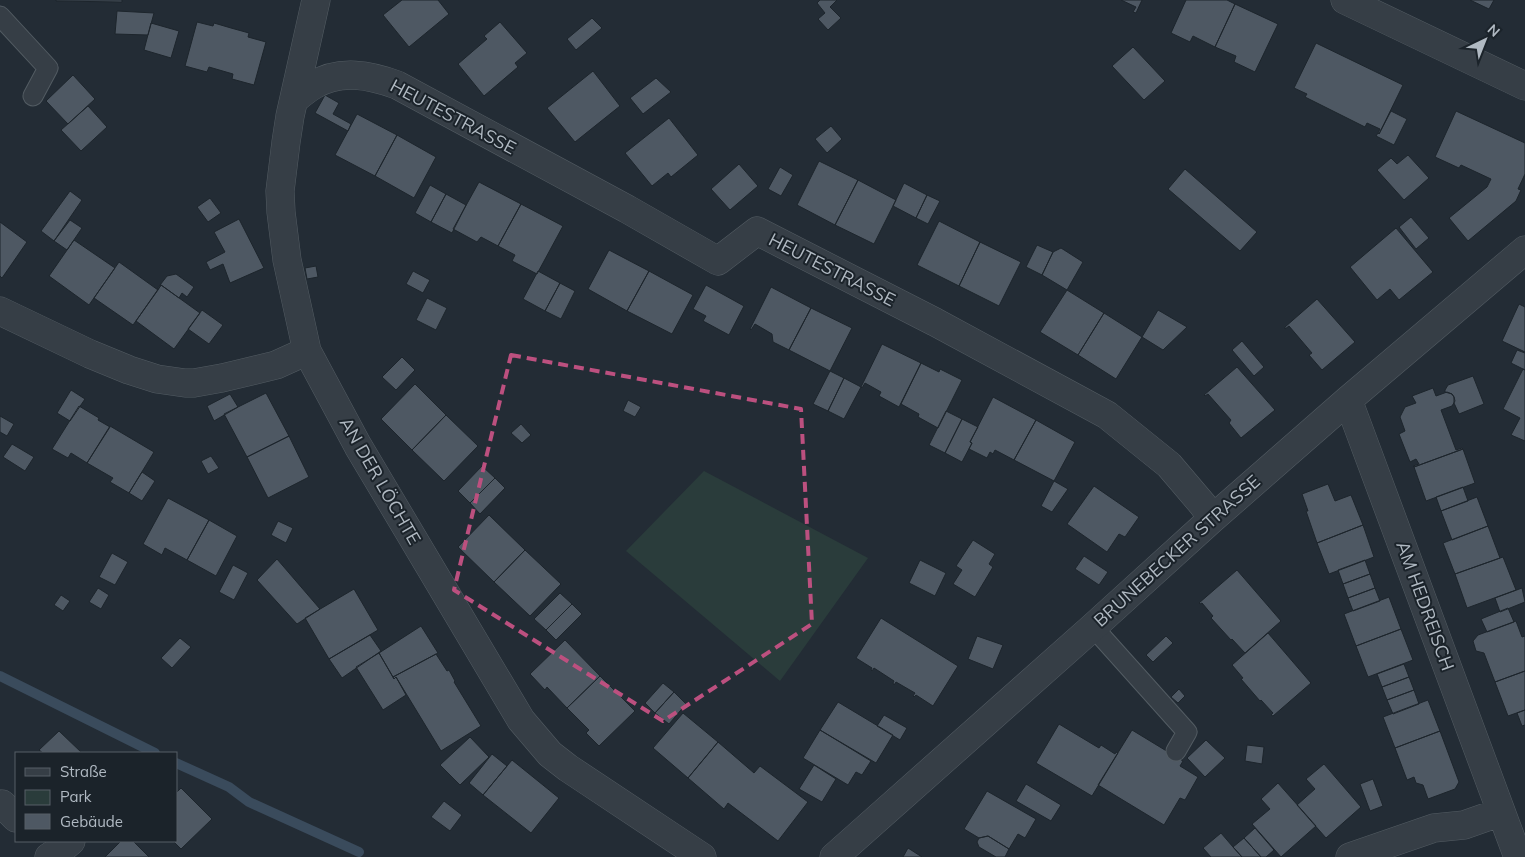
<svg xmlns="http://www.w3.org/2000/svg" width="1525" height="857" font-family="Mulish,sans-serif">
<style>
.green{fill:#2a3c3b}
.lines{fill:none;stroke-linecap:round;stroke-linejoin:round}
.stream{stroke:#3a4b5c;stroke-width:10}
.building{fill:#4e5863;stroke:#1d252c}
.lane-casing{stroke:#535c63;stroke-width:21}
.street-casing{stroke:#535c63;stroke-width:29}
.lane{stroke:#363e46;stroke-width:19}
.street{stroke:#363e46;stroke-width:28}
.marked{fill:none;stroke:#bc507f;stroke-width:4;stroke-dasharray:10 6;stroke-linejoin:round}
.labels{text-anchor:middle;stroke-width:4;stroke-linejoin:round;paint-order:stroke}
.street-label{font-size:18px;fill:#b0b9c2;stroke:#1b232a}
</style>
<rect width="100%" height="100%" fill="#232c35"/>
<path class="green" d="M704 471 868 558 780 681 626 551Z"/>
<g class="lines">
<path class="stream" d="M0 676 155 753
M176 763 229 787 249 802 359 852"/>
</g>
<path class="building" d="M56 0H122V2L56 1Z
M402 0H438L449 14 409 47 383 15Z
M820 0H837L830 7 841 18 828 30 818 19 825 13 817 3Z
M1121 0H1142L1136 13 1133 12 1136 7Z
M1186 0H1227L1235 4 1215 47 1193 36 1190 42 1171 33Z
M1470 0H1494L1489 9Z
M1235 4 1278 24 1255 72 1234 62 1236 56 1215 47Z
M117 11 154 13 148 35 115 34Z
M592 18 602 28 576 50 567 39Z
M197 22 213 26 214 23 231 28 249 33 248 37 266 42 254 85 232 79 233 74 209 67 207 72 185 66Z
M500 22 527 53 515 63 518 67 484 96 458 64 487 39 484 36Z
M151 23 179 31 171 58 144 50Z
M1316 43 1403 85 1379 134 1378 133 1380 129 1367 123 1365 127 1305 97 1307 94 1294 88Z
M1133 47 1165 81 1144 100 1112 66Z
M593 71 620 106 575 142 547 108Z
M73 75 95 99 68 124 46 101Z
M656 78 671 92 643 114 630 98Z
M325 95 339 103 333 114 351 124 348 131 315 113Z
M88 106 107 127 81 151 61 130Z
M1391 111 1407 119 1394 145 1376 136 1378 133 1379 134Z
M1456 111 1525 143V174L1518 189 1521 190 1516 201 1468 241 1449 218 1487 187 1491 179 1461 165 1459 168 1435 157Z
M357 114 397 135 375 176 335 155Z
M669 118 698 155 671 177 668 173 652 186 625 153Z
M831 126 842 139 827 153 815 139Z
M397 135 436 157 414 198 375 176Z
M1408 155 1429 178 1404 200 1377 170 1391 158 1397 164Z
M819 161 858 180 835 225 797 205Z
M739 164 758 186 730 210 711 189Z
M780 167 793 175 781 196 768 189Z
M1185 169 1257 232 1240 251 1168 189Z
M858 180 896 200 874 244 835 225Z
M479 182 521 204 498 246 481 237 477 242 453 229Z
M904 183 927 195 916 218 893 206Z
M430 185 446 194 431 222 415 213Z
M70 191 82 200 54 241 41 231Z
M446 194 466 205 452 233 431 222Z
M927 195 940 201 928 224 916 218Z
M210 198 221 213 208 222 197 207Z
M521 204 563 226 537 274 512 261 515 255 498 246Z
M1411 217 1429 238 1416 249 1399 227Z
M239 219 264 268 230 283 223 264 210 270 206 262 225 252 214 232Z
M70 220 82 228 67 250 54 241Z
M939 221 980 242 959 286 917 265Z
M0 222 27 242 2 278 0 276Z
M1396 228 1433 272 1399 300 1390 289 1377 300 1350 267Z
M74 240 115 268 89 305 49 276Z
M980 242 1021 262 999 306 959 286Z
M1037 245 1053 252 1042 275 1026 267Z
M1061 248 1083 262 1067 290 1042 275 1053 252Z
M609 250 649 271 627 311 588 289Z
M119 262 158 290 133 325 94 298Z
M316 266 318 277 307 279 305 268Z
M413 271 430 280 423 293 406 284Z
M538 271 560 283 545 311 523 299Z
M649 271 693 295 672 334 627 311Z
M176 274 194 287 187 297 182 293 179 298 161 285 158 290 157 289 167 276Z
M560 283 575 291 561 319 545 311Z
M161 285 200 313 174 349 136 321Z
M706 285 744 306 729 335 703 321 706 316 693 309Z
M771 287 811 308 789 350 773 342 772 334 755 324 751 330 750 329Z
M1067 290 1104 313 1078 355 1040 332Z
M427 298 447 308 436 330 416 320Z
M1317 299 1355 342 1322 370 1309 355 1312 353 1289 326 1285 329V327Z
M1519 304 1525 307V352L1502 341Z
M811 308 852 328 830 371 789 350Z
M202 310 223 325 209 344 188 329Z
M1158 310 1187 327 1163 350 1142 337Z
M1104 313 1142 337 1116 379 1078 355Z
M1242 341 1264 367 1254 376 1232 350Z
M882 344 921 363 899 407 879 396 881 392 865 383 862 388 861 387Z
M1517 350 1525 353V370L1511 363Z
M402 357 415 370 396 390 382 377Z
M921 363 939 372 940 369 962 380 938 428 918 417 919 414 901 404Z
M1237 367 1275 410 1241 438 1229 423 1231 420 1208 394 1205 396 1204 395Z
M1523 369 1525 370V441L1511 435 1520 418 1503 409Z
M830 371 844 378 828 411 813 404Z
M1473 376 1484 404 1459 414 1454 403V397L1452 394 1445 392V390L1448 385Z
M844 378 861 387 844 419 828 411Z
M415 384 446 415 412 450 381 419Z
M1433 388 1436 396 1447 392 1452 394 1454 397 1455 401 1452 406 1441 410 1456 450 1462 448 1463 449 1414 467 1413 466 1419 464 1416 459 1410 462 1399 434 1405 431 1400 417 1405 407 1416 403 1412 396Z
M71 390 85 399 70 421 57 413Z
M266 393 289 436 247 457 224 414Z
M230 394 238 407 214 421 207 406Z
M993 397 1036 420 1014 460 995 450 993 454 990 452 987 458 969 449 972 443 970 442Z
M628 400 641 407 635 417 623 411Z
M79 406 99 418 98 420 110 427 87 463 71 453 68 458 52 449Z
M946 411 962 419 945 453 929 445Z
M446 415 478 446 444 481 412 450Z
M0 416 14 424 7 436 0 432Z
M962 419 978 427 970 442 972 443 962 462 945 453Z
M1036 420 1075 442 1054 481 1014 460Z
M521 424 531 435 522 443 511 433Z
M110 426 154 452 129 493 110 482 113 478 87 463Z
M289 436 309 477 268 498 247 457Z
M12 444 34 457 25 471 3 457Z
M1463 449 1475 483 1426 501 1414 467Z
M211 456 219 468 208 474 201 461Z
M482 466 495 478 470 503 458 491Z
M142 472 155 481 142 501 129 493Z
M495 478 505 488 480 514 470 503Z
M1054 481 1068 489 1052 512 1041 506Z
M1328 484 1335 501 1351 495 1363 525 1317 543 1306 511H1308L1302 494Z
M1094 486 1139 517 1125 537 1119 534 1107 552 1067 524Z
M1463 487 1468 501 1441 511 1436 497Z
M1477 497 1488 526 1452 540 1441 511Z
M168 498 209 520 187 560 165 548 162 555 143 544Z
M489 515 525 550 494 582 458 547Z
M209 520 237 536 216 576 187 560Z
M278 521 293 528 286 543 271 535Z
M1363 525 1374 557 1329 574 1317 543Z
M1488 526 1500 558 1455 574 1443 543Z
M973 540 995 554 989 564 993 567 975 597 953 584 962 570 956 566Z
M525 550 561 584 530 616 494 582Z
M112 553 128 562 115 585 99 577Z
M1084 556 1108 572 1099 585 1075 569Z
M1503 557 1516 590 1467 608 1455 574Z
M277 559 320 609 297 624 257 580Z
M920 560 946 573 935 596 909 583Z
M1365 560 1370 574 1343 584 1338 570Z
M233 565 248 573 234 600 219 592Z
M1237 570 1281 621 1245 653 1232 639 1231 640 1211 618 1213 616 1202 603 1200 604 1199 603Z
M1370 574 1375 588 1348 598 1343 584Z
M98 588 109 595 101 609 89 602Z
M1375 588 1380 601 1353 611 1348 598Z
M1522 588 1525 602 1500 612 1495 598Z
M354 589 378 630 329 659 305 618Z
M560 593 572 604 546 630 534 619Z
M61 595 70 601 63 611 54 605Z
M1389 597 1401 629 1356 646 1344 614Z
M572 604 582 614 556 640 546 630Z
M1508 608 1514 622 1487 632 1481 619Z
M881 618 958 666 933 706 916 695 914 697 913 696 915 693 896 682 894 685 893 683 894 681 874 668 872 671 871 670 872 668 856 658Z
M1516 621 1522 637 1525 636V671L1495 682 1484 653 1476 651 1473 641 1478 635Z
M421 626 438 653 393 677 379 653Z
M1401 629 1413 660 1368 677 1356 646Z
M1268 633 1311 683 1273 716 1271 715 1273 713 1261 700 1260 701 1241 679 1243 678 1232 665Z
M370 635 381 651 342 678 329 659Z
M977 636 1003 645 993 669 968 659Z
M1166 636 1173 643 1153 662 1146 655Z
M180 638 191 647 172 668 161 658Z
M565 640 600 676 567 708 547 687 545 690 530 674Z
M379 653 394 679 396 677 406 695 383 710 356 667Z
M436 654 447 671 449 670 455 681 454 682 481 726 441 751 396 677 394 679 393 677Z
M1404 664 1409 677 1382 687 1377 674Z
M1525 671V710L1508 716 1495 682Z
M600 676 635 711 599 746 586 733 589 730 567 708Z
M1409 677 1414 690 1387 700 1382 687Z
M663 683 674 692 655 713 645 703Z
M1179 689 1185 696 1178 703 1171 697Z
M1414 690 1419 704 1393 714 1387 700Z
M674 692 686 704 669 724 655 713Z
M1428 700 1440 731 1395 748 1383 717Z
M838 702 893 735 876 763 820 730Z
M1525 710V725L1522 726 1517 713Z
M683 713 718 742 688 778 653 748Z
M884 715 907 728 900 740 877 726Z
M1059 724 1099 748 1101 745 1115 754 1116 752 1118 753 1092 796 1036 763Z
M820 730 871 761 862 775 856 772 848 785 803 758Z
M1132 730 1183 761 1180 766 1198 777 1185 800 1180 798 1164 825 1098 785Z
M59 731 82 753H43L39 750Z
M1440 731 1459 782 1455 789 1428 799 1423 785 1416 783 1414 777 1407 780 1395 748Z
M470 737 489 757 460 785 440 765Z
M1206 740 1225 758 1205 777 1187 758Z
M718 742 754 773 760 766 808 802 778 841 728 803 724 809 688 778Z
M1247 745 1264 747 1262 764 1245 761Z
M492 754 507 766 483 795 469 783Z
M512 760 559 798 531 833 483 795Z
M1324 764 1361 807 1326 838 1297 805 1315 789 1306 779Z
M814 765 836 779 822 802 799 789Z
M1373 779 1383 806 1370 811 1360 784Z
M1278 783 1316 826 1281 857 1252 824 1270 809 1261 799Z
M1026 784 1061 805 1051 821 1016 801Z
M181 788 212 819 181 849 173 841H176V793Z
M987 791 1036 819 1025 838 1018 834 1009 849 988 836 979 838 964 829Z
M444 801 462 815 450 831 431 817Z
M1255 828 1274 850 1266 857H1261L1244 838Z
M1221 833 1233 847 1242 857H1211L1203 848Z
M988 836 1009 849 1005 857H996L979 847 977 842 979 838Z
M1244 838 1261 857H1242L1233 847Z
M121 841H133L149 857H105Z
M908 848 922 857H903Z"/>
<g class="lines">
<defs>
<path id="lane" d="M0 16 48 68 33 96
M1093 627 1187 732 1176 751"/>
<path id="street" d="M316 0 290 116 286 142 280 191 281 212 287 260 307 351 358 446 521 720 550 754 568 768 702 857
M1345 0 1525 86
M295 99C301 94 307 89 314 85 340 69 370 75 397 85L627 209 718 261 757 231 935 322 1107 415 1169 465 1203 505 1212 519
M0 311 90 354 129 370 157 379 185 383H194L222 378 276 365 307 351
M1348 400 1518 857
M0 806 2 804 16 818
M49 857 64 847 71 841
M834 857 1093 627 1212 519 1348 400 1525 250
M1350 857 1434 828 1464 825 1501 812"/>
</defs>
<use href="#lane" class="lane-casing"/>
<use href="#street" class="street-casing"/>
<use href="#lane" class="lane"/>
<use href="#street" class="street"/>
</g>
<path class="marked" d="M511 355 801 409 812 624 663 721 454 590Z"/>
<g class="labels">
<g class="street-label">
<text transform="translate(453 117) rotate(28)" y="6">HEUTESTRASSE</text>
<text transform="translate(832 270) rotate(27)" y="6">HEUTESTRASSE</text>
<text transform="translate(380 481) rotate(60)" y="6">AN DER LÖCHTE</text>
<text transform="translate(1177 551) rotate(-42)" y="6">BRUNEBECKER STRASSE</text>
<text transform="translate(1425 606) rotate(70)" y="6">AM HEDREISCH</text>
</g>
</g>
<rect x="15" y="752" width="162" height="90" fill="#1b232a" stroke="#575f67"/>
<rect x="25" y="768" width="25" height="8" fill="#363e46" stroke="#575f67"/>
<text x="60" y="777" font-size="15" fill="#b0b9c2">Straße</text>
<rect x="25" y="790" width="25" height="15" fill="#2a3c3b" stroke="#575f67"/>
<text x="60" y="802" font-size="15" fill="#b0b9c2">Park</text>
<rect x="25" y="814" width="25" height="15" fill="#4e5863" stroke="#575f67"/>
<text x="60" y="827" font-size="15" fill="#b0b9c2">Gebäude</text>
<g transform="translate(1485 40) rotate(43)" stroke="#1b232a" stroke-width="4" paint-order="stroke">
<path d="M0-4L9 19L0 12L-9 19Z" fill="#b0b9c2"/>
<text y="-8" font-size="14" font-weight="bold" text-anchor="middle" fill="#b0b9c2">N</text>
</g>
</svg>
